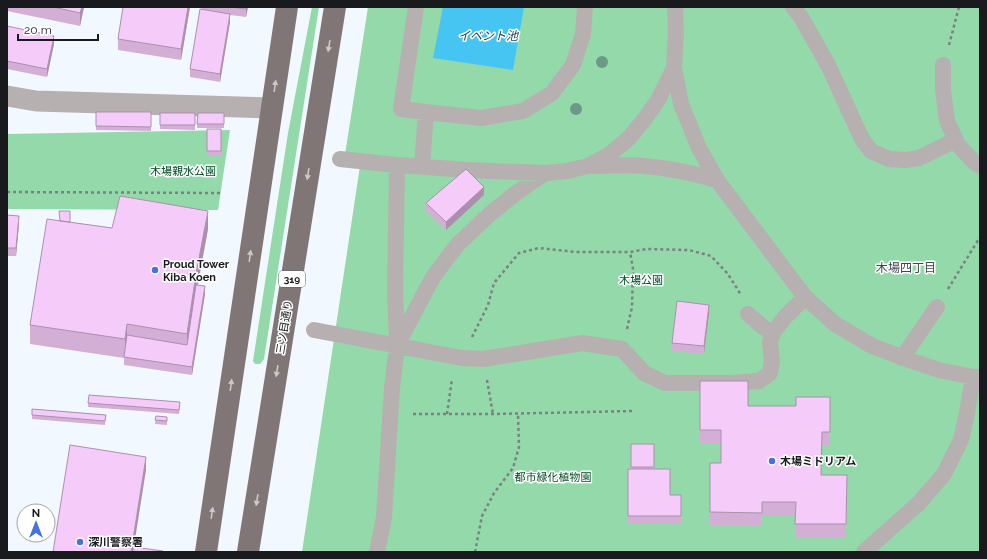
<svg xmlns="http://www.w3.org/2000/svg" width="987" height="559" font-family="Raleway,'Noto Sans JP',sans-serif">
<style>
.green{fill:#94d9a9}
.water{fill:#46c5f2}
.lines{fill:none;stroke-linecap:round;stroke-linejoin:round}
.path{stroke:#7c8085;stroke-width:2.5;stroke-dasharray:3 3;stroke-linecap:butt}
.pedestrian{stroke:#b6b0b0;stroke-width:16}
.minor{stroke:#b6b0b0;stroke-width:21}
.primary{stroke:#7f7675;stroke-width:22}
.tree{fill:#6d9987}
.wall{fill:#d3afd6}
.shaded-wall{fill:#ac8fae}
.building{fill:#f5ccf9;stroke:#ac8fae}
.oneway{fill:#ccc8c8}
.poi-dot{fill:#4372e3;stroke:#fff;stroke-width:1.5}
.labels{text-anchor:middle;stroke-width:3;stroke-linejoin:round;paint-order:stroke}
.shield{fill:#fff;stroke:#5d5f62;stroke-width:1}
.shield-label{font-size:10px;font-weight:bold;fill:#181a1e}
.park-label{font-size:11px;fill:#004c25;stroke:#fff}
.poi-label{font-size:11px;font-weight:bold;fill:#181a1e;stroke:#fff;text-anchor:start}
.street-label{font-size:11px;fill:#181a1e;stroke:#fff}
.water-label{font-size:12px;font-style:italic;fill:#104658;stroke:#fff}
.neighbourhood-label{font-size:12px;fill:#40464d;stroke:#fff}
</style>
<rect width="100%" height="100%" fill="#f2f8ff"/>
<path class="green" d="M312 7H319L264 359 260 364H255L253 361 288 133Z
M368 7H980V552H302L360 166 344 161Z
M230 130 218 210 7 209V134Z"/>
<path class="water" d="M443 7H524L513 70 433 58Z"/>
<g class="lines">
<path class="path" d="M949 45 959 7
M7 192 221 193
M948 289 980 237
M627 329 632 307 633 269 630 252
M472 337 488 305 494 283 519 253 539 248 576 252H630L647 249 689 250 711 256 728 274 741 295
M487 380 493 414
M413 414H493L634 411
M447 414 452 379
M475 552 482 516 494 493 513 468 519 447 518 413"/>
<path class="pedestrian" d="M416 7 401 109 426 112 422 166
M793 7 801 17 828 65 862 139 871 151 889 159 906 160 919 158 956 140
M943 65V90L947 121 958 145 975 163 980 166
M674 68 681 104 699 148 717 180 805 297 835 324 872 346 912 361 939 370 973 377H980
M426 112 481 118 523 111 552 93 573 65 583 34 585 7
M340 159 397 165 467 170 545 173 567 171 588 166 610 154 628 139 644 120 658 100 674 68 676 33 675 7
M592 166C609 166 627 164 644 166 669 168 693 173 717 180
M748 314 763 327 773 333
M314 330 462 358 484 359 582 343 622 349 644 373 665 383H731L759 381 770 373 772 361 770 342 773 333 785 317 805 297
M397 343 395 292 397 165
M902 358 937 307
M377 552 384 517 392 388 397 345 433 277 458 244 490 214 516 193 545 173
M864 552 919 503 944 474 961 440 967 413 973 377"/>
<path class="minor" d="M7 96 36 101 272 108"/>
<path class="primary" d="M206 552 287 7
M248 552 335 7"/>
</g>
<g class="tree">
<circle cx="602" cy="62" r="6"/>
<circle cx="576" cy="109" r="6"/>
</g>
<path class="wall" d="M7 7H84L80 26 7 11Z
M123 7H190L181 60 118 50V39Z
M202 7H248L246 17 230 15V22L220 82 190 77V69Z
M7 26 54 44 47 77 7 69Z
M96 112H151V131L96 130Z
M160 113H195V130L160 129Z
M198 113H224V128H197Z
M207 129H221V155H207Z
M484 195 446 230 426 211V203Z
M7 215 19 224 16 256H7Z
M60 221 112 228 208 229 198 285 205 294 192 375 124 365V358L30 344V325Z
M709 313 704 354 672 351V343Z
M700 381 748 406H796L830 397V445H822L821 475H847L846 538H795V516H762V526H710V463H721V443H700Z
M88 403 180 406 179 414 88 407Z
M32 409 106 415 105 425 32 419Z
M156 416 167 421V425L155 424Z
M631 444H654V469L670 495H681V524H628V469H631Z"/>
<path class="shaded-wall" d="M82 7H84L80 26V13Z
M188 7H190L181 60V49Z
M246 7H248L246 17Z
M230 14V22L220 82V74Z
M54 36V44L47 77V69Z
M484 187V195L446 230V222Z
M208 211V229L196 293 187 353V334L196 274Z
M19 216V224L16 256V248Z
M205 286V294L192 375V367Z
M709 305V313L704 354V346Z
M127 324V343L125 358V339Z
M146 457V470L133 552H131Z"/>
<path class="building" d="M53 7H82L80 13Z
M123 7H188L181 49 118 39Z
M231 7H246V9Z
M200 9 230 14 220 74 190 69Z
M7 26 54 36 47 69 7 61Z
M96 112H151V127L96 126Z
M160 113H195V125H160Z
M198 113H224V124H197Z
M207 129H221V151H207Z
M466 169 484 187 446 222 426 203Z
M120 196 208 211 196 274 187 334 127 324 125 339 30 325 47 219 112 228Z
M59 211H70V222L60 221Z
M7 215 19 216 16 248H7Z
M196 285 205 286 192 367 124 357 127 335 187 345Z
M677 301 709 305 704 346 672 343Z
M700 381H748V406H796V397H830V432H822L821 475H847L846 524H795L796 502H762V513L710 512V463H721V430H700Z
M89 395 180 402 179 410 88 403Z
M32 409 106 415 105 421 32 415Z
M156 416 167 417V421L155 420Z
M631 444H654V467H631Z
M70 445 146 457 131 552H53Z
M628 469H670V495H681V516H628Z
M134 547 163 551V552H134Z"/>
<defs><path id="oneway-solid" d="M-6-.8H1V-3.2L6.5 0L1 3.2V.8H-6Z"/></defs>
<g class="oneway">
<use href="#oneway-solid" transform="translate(329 46) rotate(99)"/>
<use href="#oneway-solid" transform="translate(275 86) rotate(-82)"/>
<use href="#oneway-solid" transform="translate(308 174) rotate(99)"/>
<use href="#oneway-solid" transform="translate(250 256) rotate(-82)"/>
<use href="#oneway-solid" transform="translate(277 371) rotate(99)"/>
<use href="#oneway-solid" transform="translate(231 385) rotate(-82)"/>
<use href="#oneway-solid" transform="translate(257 500) rotate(99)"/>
<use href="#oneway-solid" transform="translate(212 513) rotate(-82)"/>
</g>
<g class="poi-dot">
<circle cx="155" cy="270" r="4"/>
<circle cx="772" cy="461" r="4"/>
<circle cx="80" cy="542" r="4"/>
</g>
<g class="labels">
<rect class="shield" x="279" y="271" width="26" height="16" rx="3"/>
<g class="shield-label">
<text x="292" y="283">319</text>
</g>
<g class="park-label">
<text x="183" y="175">木場親水公園</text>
<text x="641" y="284">木場公園</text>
<text x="553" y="481">都市緑化植物園</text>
</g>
<g class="poi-label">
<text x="163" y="268">Proud Tower<tspan x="163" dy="13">Kiba Koen</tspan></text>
<text x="780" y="465">木場ミドリアム</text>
<text x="88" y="546">深川警察署</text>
</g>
<g class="street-label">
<text transform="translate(284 327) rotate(-81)" y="4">三ツ目通り</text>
</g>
<g class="water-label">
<text x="488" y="40">イベント池</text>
</g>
<g class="neighbourhood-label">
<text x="906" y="272">木場四丁目</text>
</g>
</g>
<rect width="987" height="559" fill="none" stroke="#181a1e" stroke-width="16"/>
<g transform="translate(36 523)"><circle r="19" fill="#ffffff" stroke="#a3a3a5"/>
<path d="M0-3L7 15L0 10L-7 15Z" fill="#4372e3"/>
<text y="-6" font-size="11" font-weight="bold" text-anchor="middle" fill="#181a1e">N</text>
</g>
<path d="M18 34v6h80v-6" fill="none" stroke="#181a1e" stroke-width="2"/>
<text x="24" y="34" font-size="12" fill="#181a1e" stroke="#ffffff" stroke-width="3" paint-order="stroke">20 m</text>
</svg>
